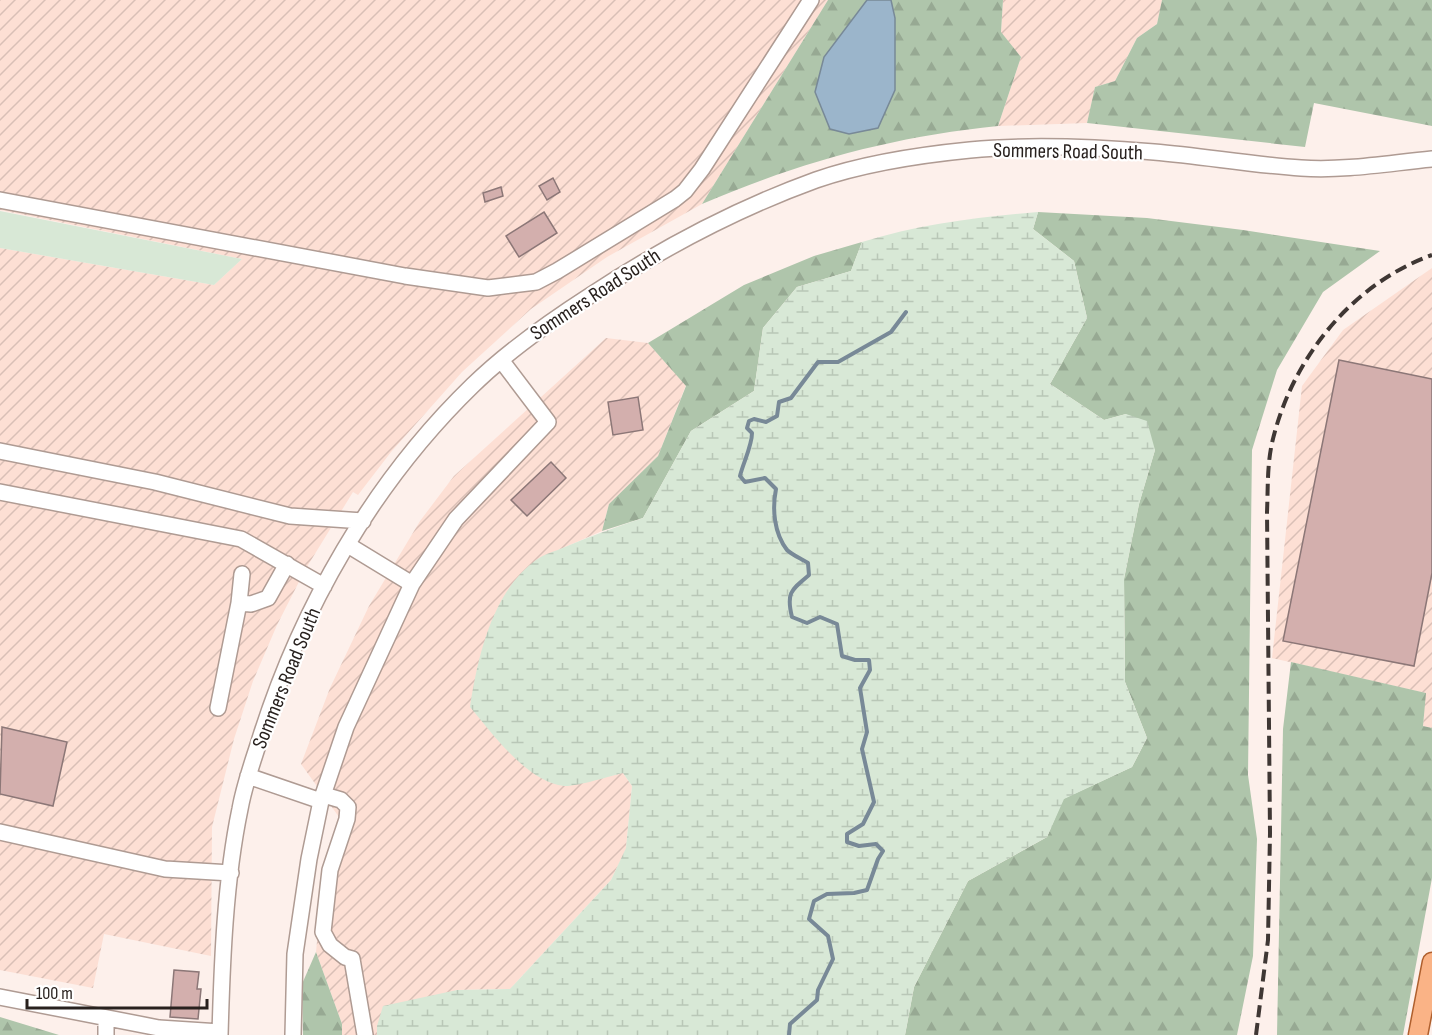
<svg xmlns="http://www.w3.org/2000/svg" width="1432" height="1035" font-family="'Sofia Sans Condensed',sans-serif">
<style>
.industrial{fill:url(#industrial-furrows)}
.grass{fill:#d8e8d6}
.forest{fill:url(#forest-firs)}
.wetland{fill:url(#wetland-marsh)}
.water{fill:#9bb5cb;stroke:#788997;stroke-width:1.5}
.lines{fill:none;stroke-linecap:round;stroke-linejoin:round}
.stream{stroke:#788997;stroke-width:4}
.building{fill:#d3afad;stroke:#8c7777;stroke-width:1.5}
.minor-casing{stroke:#af9b93;stroke-width:18}
.major-casing{stroke:#af5f2d;stroke-width:21}
.minor{stroke:#fff;stroke-width:15}
.major{stroke:#fab386;stroke-width:18}
.rail{stroke:#3f3734;stroke-width:4;stroke-dasharray:12 6;stroke-linecap:butt}
.labels{text-anchor:middle;stroke-width:4.5;stroke-linejoin:round;paint-order:stroke}
.street-label{font-size:21px;fill:#28211e;stroke:#fff}
</style>
<defs>
<pattern id="industrial-furrows" width="10" height="10" patternUnits="userSpaceOnUse" patternTransform="scale(1.5)"><rect width="10" height="10" fill="#fddfd4"/><path d="M-1 1l2-2M0 10L10 0M9 11l2-2" fill="none" stroke="#d9bfb6"/></pattern>
<pattern id="forest-firs" width="22" height="20" patternUnits="userSpaceOnUse" patternTransform="scale(1.5)"><rect width="22" height="20" fill="#afc5ab"/><path d="M5 1l3.5 6h-7zM16 11l3.5 6h-7z" fill="#97a993"/></pattern>
<pattern id="wetland-marsh" width="20" height="14" patternUnits="userSpaceOnUse" patternTransform="scale(1.5)"><rect width="20" height="14" fill="#d8e8d6"/><path d="M1 5h8M5 5V1M11 12h8M15 12V8" fill="none" stroke="#b9c7b7"/></pattern>
</defs>
<rect width="100%" height="100%" fill="#fdf0eb"/>
<path class="industrial" d="M0 0H828L702 204 607 257 531 309 462 372 391 452 358 495 353 492 305 570 277 625 253 681 234 739 212 827 211 956 104 934 93 988 0 970V248L214 285 242 259 0 210Z
M1003 0H1162L1157 24 1137 38 1115 81 1095 87 1087 123 998 126 1021 57 1001 33Z
M1432 268V728L1423 726 1425 693 1272 658 1302 386 1343 330Z
M606 338 648 343 686 385 658 456 609 504 602 531 538 559 565 786 623 773 632 786 626 849 611 880 510 989 457 990 377 1026V1035H342V1024L316 952 324 868 339 817 301 764 330 688 369 606 420 521 454 476Z"/>
<path class="grass" d="M0 211 242 259 214 285 0 248Z"/>
<path class="forest" d="M828 0H867L824 57 895 90V18L891 0H1003L1001 32 1021 57 998 126C891 137 800 162 702 204Z
M1162 0H1432V126L1314 103 1305 147 1087 123 1095 87 1115 81 1137 38 1157 24Z
M1038 212 1147 218 1243 230 1380 251 1323 292 1277 370 1252 450 1248 775 1257 839 1253 956 1237 1035H905L914 987 968 881 1047 837 1063 799 1132 767 1147 738 1125 682 1124 579 1139 504 1155 450 1126 414 1104 420 1050 384 1087 318 1074 261 1033 229Z
M862 242 851 271 797 287 763 328 754 391 691 431 643 518 602 531 609 504 658 456 686 386 648 343 744 285 814 256Z
M1291 662 1426 693 1423 726 1432 728V878L1403 1035H1277L1283 729Z
M316 952 342 1024V1035H303L302 984Z
M0 1017 59 1035H0Z"/>
<path class="wetland" d="M1038 212 1033 229 1074 261 1087 318 1050 384 1104 420 1126 414 1147 421 1155 450 1139 504 1124 579 1125 682 1147 738 1132 767 1064 799 1047 837 968 881 914 987 905 1035H377V1026L383 1006 457 990 510 989 611 880 626 848 632 786 623 773C610 776 576 787 564 786 527 782 492 733 470 707 478 656 492 592 536 560 544 554 556 551 565 547 591 536 616 527 643 518L691 431 754 391 763 328 797 287 851 271 862 242C920 224 978 217 1038 212Z"/>
<path class="water" d="M867 0H891L895 18V90L878 128 849 134 830 129 815 92 824 57Z"/>
<g class="lines">
<path class="stream" d="M789 1035 790 1024 817 1000 818 990 833 959 828 936 809 919 814 901 827 894 854 893 867 890 878 859 883 851 876 844 859 846 847 842V834L863 824 874 802 862 749 867 732 860 688 870 670 869 660H855L842 656 837 624 820 617 807 623 792 617C786 593 791 590 809 575L808 563C802 559 792 555 787 550 774 533 772 509 776 489L765 478 745 482 740 476C743 463 752 446 752 433L747 428 749 421 754 419 766 422 777 416 779 402 791 398 818 362H838L891 332 906 312"/>
</g>
<path class="building" d="M553 178 560 192 547 200 539 186Z
M501 187 503 196 485 202 483 193Z
M544 212 557 233 519 257 506 236Z
M1339 360 1432 379V573L1414 666 1283 641Z
M638 397 643 430 613 435 608 402Z
M551 462 566 478 527 516 511 500Z
M2 727 67 742 53 806 0 794Z
M174 970 199 972 197 989H201L198 1019 170 1017Z"/>
<g class="lines">
<defs>
<path id="minor" d="M0 200 405 276 488 288 536 282 557 271 675 199 685 191 702 169 811 0
M0 451 155 482 290 516 363 521
M0 492 241 539 324 586
M348 545 412 584
M239 603 242 574
M218 708 239 603 251 604 268 598 287 564
M248 776 321 801 309 859 295 954 293 1035
M324 795 341 800 348 807 347 819 330 870 323 932 330 945 345 957 352 959 365 1035
M321 801 346 727 412 584 456 519 548 422 501 360
M0 832 165 869 231 873
M0 997 159 1028 220 1032
M106 1035V1018
M220 1035C222 962 225 881 240 809 244 786 252 764 259 742 300 609 373 482 473 385 509 350 549 322 591 295 661 249 736 209 816 180 865 163 919 155 970 150 1031 144 1093 147 1154 152 1203 156 1252 165 1301 168 1345 171 1389 163 1432 159"/>
<path id="major" d="M1418 1035 1432 962"/>
</defs>
<use href="#minor" class="minor-casing"/>
<use href="#major" class="major-casing"/>
<use href="#minor" class="minor"/>
<use href="#major" class="major"/>
<path class="rail" d="M1256 1035 1268 940 1270 833 1267 512C1268 489 1267 466 1272 443 1291 360 1351 284 1432 255"/>
</g>
<g class="labels">
<g class="street-label">
<text transform="translate(1068 151) rotate(1)" y="7">Sommers Road South</text>
<text transform="translate(595 294) rotate(-33)" y="7">Sommers Road South</text>
<text transform="translate(286 678) rotate(-68)" y="7">Sommers Road South</text>
</g>
</g>
<path d="M27 999v9h180v-9" fill="none" stroke="#28211e" stroke-width="3"/>
<text x="36" y="999" font-size="18" fill="#28211e" stroke="#ffffff" stroke-width="4.5" paint-order="stroke">100 m</text>
</svg>
